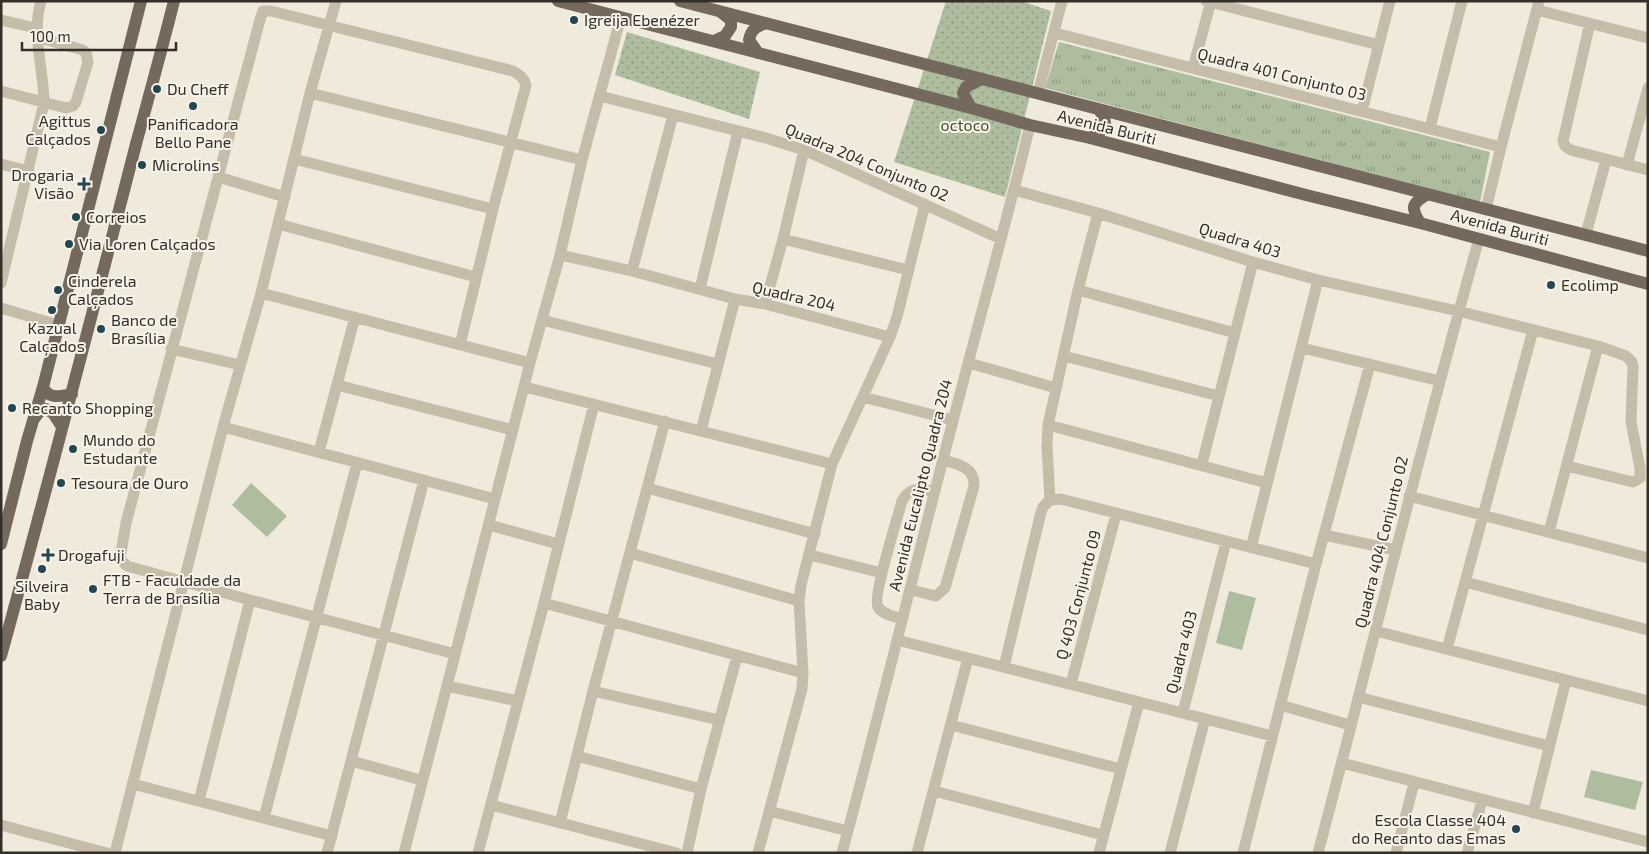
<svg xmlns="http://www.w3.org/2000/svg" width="1649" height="854" font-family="'Exo 2',sans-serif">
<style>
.grass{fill:url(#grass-tufts)}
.park{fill:url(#park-dots)}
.pitch{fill:#aebd9f}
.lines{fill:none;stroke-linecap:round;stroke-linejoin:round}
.minor{stroke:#c6bcaa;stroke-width:11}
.major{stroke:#75685c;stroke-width:12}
.poi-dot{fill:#234752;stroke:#f8f3e9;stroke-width:2}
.labels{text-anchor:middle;stroke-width:4;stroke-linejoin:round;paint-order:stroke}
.poi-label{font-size:16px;fill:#352f29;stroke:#f8f3e9;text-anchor:start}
.street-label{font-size:16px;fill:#352f29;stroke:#f8f3e9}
.park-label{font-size:16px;fill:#3f512f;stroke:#f8f3e9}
</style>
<defs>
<pattern id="grass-tufts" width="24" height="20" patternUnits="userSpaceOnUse" patternTransform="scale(1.25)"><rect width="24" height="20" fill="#aebd9f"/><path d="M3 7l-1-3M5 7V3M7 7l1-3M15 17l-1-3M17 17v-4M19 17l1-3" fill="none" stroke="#8e9a82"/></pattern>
<pattern id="park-dots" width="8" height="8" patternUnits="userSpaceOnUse" patternTransform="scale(1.25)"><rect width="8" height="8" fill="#aebd9f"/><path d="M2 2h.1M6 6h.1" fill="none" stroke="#8e9a82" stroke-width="1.8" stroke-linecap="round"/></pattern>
</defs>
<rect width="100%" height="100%" fill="#f0eadd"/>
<path class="grass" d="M1059 42 1490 152 1480 202 1045 88Z"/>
<path class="park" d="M946 1H1021L1051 11 1005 197 894 162Z
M627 32 760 72 749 119 615 75Z"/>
<path class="pitch" d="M251 483 287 516 267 537 232 505Z
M1229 591 1256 598 1242 650 1216 643Z
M1591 770 1643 782 1635 810 1584 797Z"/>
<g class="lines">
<path class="minor" d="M1206 1 1379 45
M1537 10 1648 38
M1 20 36 28
M1590 23 1563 141 1565 146 1571 150 1648 170
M1055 33 1501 147
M1193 68 1211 1
M1 91 66 108 73 106 76 102 88 62 86 53 83 50 37 37
M310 93 582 160
M1038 93 1062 1
M600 96 766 138 804 150 1001 239
M1362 111 1390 1
M1430 128 1462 1
M294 159 493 209
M1 164 29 171
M1627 165 1648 88
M218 177 285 197
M1014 190 1098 213 1253 262 1318 280 1458 311 1598 346 1626 356 1632 362 1633 367 1631 422 1640 468V478L1633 482 1567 466
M1486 209 1501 147 1539 1
M278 224 476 277
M1586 234 1606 160
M783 239 908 270
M560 255 632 271 735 299
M632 271 673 115
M1 283 44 103C44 69 31 35 41 1
M700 289 738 131
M1078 290 1235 333
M261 293 530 363
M765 304 783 239 804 150
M1 308 58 325
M542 320 718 364
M1302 348 1440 381
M171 349 240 365
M1064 356 1219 396
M969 363 1056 388
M337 385 513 430
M525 387 832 464
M863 397 953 420
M1048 425 1267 483
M223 427 495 499
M701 431 735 299 765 304 890 337
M319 452 355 317
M1202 464 1253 262
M647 488 815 534
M1409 496 1648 558
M1050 500 1047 446 1048 425 1078 290 1098 213
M489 525 558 544
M1549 532 1598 346
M1324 535 1396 550
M1251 548 1318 280
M630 553 799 601
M810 555 882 573
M1465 582 1648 630
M911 590 936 596 945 588 974 486C975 467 958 464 943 460
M544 603 803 673
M902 619C894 616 883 615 878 607 872 597 898 517 902 501 911 485 920 490 935 491
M1376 631 1648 701
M897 640 968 658
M1447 649 1533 330
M455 654 250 600 127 566 120 559 126 523 261 16 263 11H271L513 71C520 75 524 78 526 85L493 209 460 345
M1004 667 1041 512 1043 507 1050 500 1061 499 1316 564
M1071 684 1116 514
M447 686 518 701
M593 691 719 720
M1358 697 1549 746
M1280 705 1350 725
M1183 712 1226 542
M951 725 1121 769
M577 756 701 789
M351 761 421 780
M1342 763 1648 842
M133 784 332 836
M934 791 1103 835
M199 801 250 600
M491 805 677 853
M769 811 848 831
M1533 813 1566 680
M264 818 357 463
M560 823 593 691 665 421
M1 825 107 853
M115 853 223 427 261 293 310 93 336 1
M327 853 424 480
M404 853 530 363 560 255 582 160 621 17
M478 853 544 603 594 404
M687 853 701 789 737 656
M758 853 802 689 803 673 799 601 801 585 832 464 890 337 897 317 925 204
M842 853C881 709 915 565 953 421 978 323 1006 225 1030 125
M917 853 968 658 1272 736
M1099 853 1139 702
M1170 853 1205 719
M1243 853 1316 564 1370 364
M1318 853C1372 649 1421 443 1479 239
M1396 853 1414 783
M1467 853 1482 801"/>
<path class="major" d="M558 1 971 108 1030 125 1090 138 1306 195 1420 223 1648 284
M680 1 1648 251
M714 41 725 36 731 27V20L722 13
M758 53 749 40C751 29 757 26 766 23
M971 108 963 93 966 87 982 79
M1090 138C1105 131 1110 124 1099 110
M1420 223C1411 208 1411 204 1426 195
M43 387C49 400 60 396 72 394
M33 420 40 411 46 409 53 413 62 427
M1 544 27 441 43 387 141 1
M1 656C48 486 92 315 136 144 149 96 162 49 174 1"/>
</g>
<g class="poi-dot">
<circle cx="574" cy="20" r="5"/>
<circle cx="157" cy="89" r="5"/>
<circle cx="193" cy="106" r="5"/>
<circle cx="101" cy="130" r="5"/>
<circle cx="142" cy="165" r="5"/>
<path d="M81.5 176.5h5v5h5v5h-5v5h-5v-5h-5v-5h5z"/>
<circle cx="76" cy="217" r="5"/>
<circle cx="69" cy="244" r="5"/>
<circle cx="1551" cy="285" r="5"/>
<circle cx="58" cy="290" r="5"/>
<circle cx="52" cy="310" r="5"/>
<circle cx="101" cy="329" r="5"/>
<circle cx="12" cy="408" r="5"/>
<circle cx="73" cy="449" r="5"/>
<circle cx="61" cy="483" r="5"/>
<path d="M45.5 547.5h5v5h5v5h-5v5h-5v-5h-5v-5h5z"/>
<circle cx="42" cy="569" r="5"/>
<circle cx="93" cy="589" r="5"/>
<circle cx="1516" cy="829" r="5"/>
</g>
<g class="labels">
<g class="poi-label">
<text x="584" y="26">Igreija Ebenézer</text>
<text x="167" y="95">Du Cheff</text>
<text x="91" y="127" text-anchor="end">Agittus<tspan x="91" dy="18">Calçados</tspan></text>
<text x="193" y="130" text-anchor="middle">Panificadora<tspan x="193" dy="18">Bello Pane</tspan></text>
<text x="152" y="171">Microlins</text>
<text x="74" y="181" text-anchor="end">Drogaria<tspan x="74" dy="18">Visão</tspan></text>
<text x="86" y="223">Correios</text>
<text x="79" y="250">Via Loren Calçados</text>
<text x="68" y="287">Cinderela<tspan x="68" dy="18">Calçados</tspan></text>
<text x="1561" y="291">Ecolimp</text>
<text x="111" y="326">Banco de<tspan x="111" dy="18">Brasília</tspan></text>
<text x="52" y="334" text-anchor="middle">Kazual<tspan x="52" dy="18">Calçados</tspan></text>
<text x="22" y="414">Recanto Shopping</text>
<text x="83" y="446">Mundo do<tspan x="83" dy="18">Estudante</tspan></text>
<text x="71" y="489">Tesoura de Ouro</text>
<text x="58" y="561">Drogafuji</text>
<text x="103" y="586">FTB - Faculdade da<tspan x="103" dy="18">Terra de Brasília</tspan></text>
<text x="42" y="592" text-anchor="middle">Silveira<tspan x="42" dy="18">Baby</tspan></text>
<text x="1506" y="826" text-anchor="end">Escola Classe 404<tspan x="1506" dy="18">do Recanto das Emas</tspan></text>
</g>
<g class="street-label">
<text transform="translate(1282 74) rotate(14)" y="6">Quadra 401 Conjunto 03</text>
<text transform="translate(1107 127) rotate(14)" y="6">Avenida Buriti</text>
<text transform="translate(867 162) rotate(23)" y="6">Quadra 204 Conjunto 02</text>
<text transform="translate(1500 227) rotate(15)" y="6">Avenida Buriti</text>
<text transform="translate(1240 240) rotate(17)" y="6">Quadra 403</text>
<text transform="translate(794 296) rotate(13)" y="6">Quadra 204</text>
<text transform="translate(920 485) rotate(-76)" y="6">Avenida Eucalipto Quadra 204</text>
<text transform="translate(1381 542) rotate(-76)" y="6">Quadra 404 Conjunto 02</text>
<text transform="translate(1078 595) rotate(-75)" y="6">Q 403 Conjunto 09</text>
<text transform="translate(1181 652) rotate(-76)" y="6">Quadra 403</text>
</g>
<g class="park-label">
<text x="965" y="131">octoco</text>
</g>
</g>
<rect width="1649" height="854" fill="none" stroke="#352f29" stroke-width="5"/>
<path d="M22 42v8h154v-8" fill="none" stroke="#352f29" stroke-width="2.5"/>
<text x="30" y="42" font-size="15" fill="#352f29" stroke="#f8f3e9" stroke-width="4" paint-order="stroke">100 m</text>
</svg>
